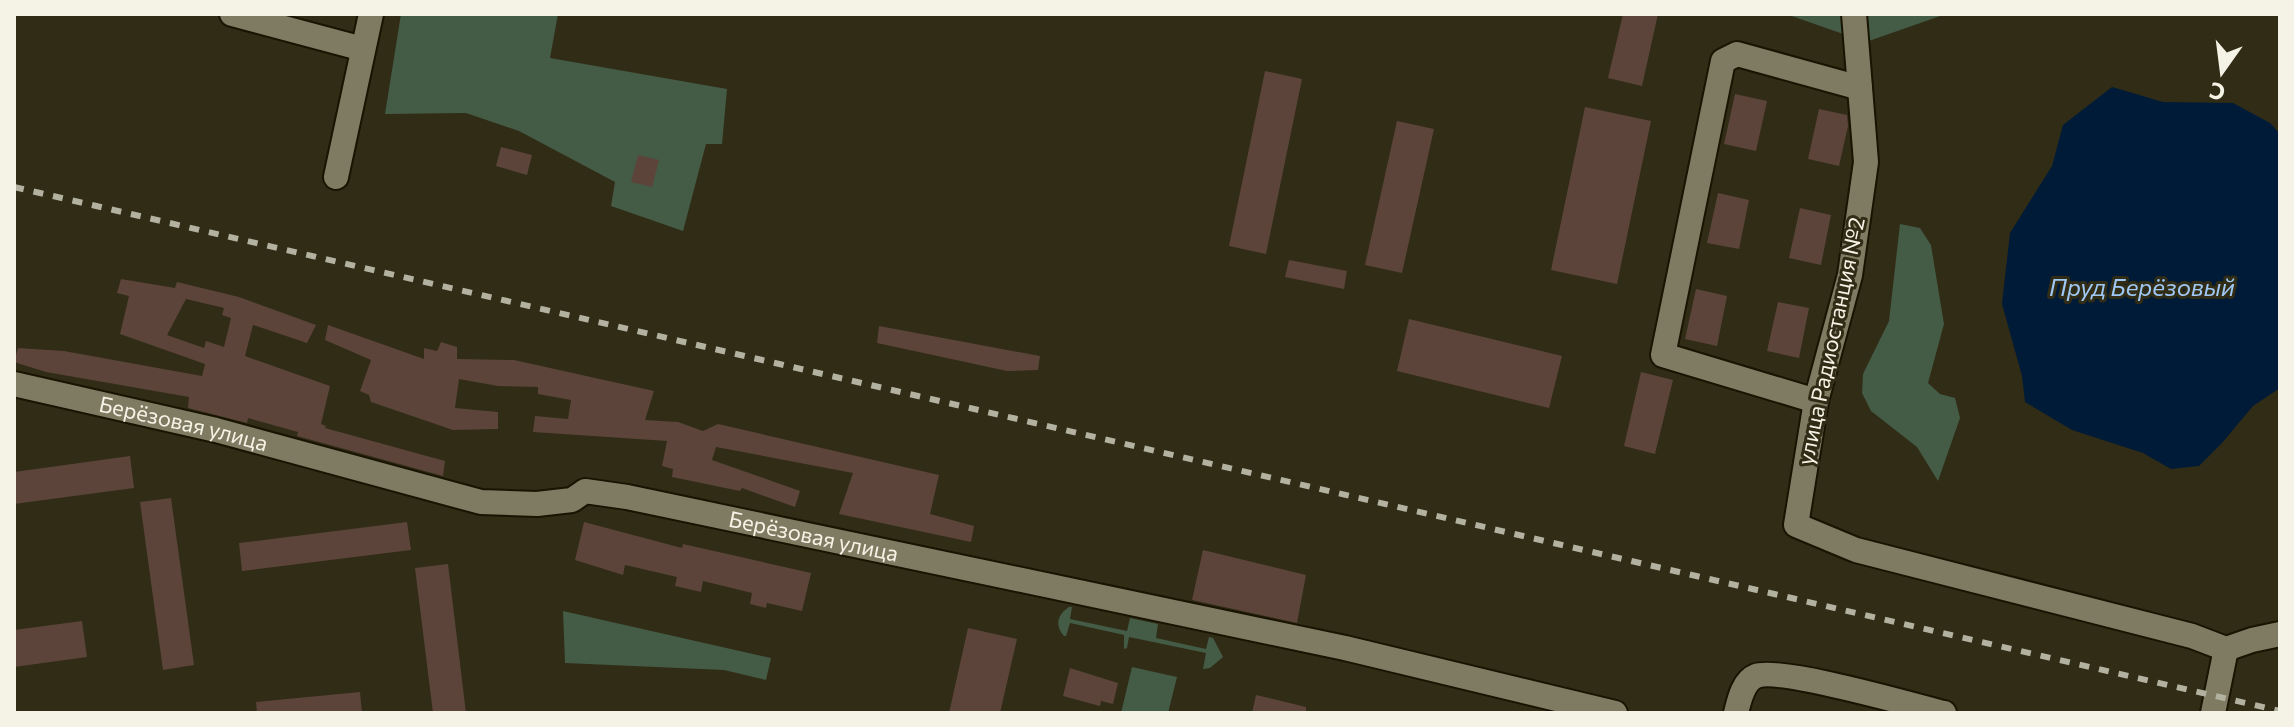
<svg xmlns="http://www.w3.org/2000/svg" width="2294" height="727" font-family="Commissioner,sans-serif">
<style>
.green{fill:#445b46}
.water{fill:#001b38}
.building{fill:#5c443a;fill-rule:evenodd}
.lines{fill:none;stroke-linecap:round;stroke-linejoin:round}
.minor-casing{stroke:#181401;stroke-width:28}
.minor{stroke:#7f7b62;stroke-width:24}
.rail{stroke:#b3b1a0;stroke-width:6;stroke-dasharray:10 10;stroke-linecap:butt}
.labels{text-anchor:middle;stroke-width:6;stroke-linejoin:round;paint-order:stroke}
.street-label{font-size:22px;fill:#f5f3e5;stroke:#302c16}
.water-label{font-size:24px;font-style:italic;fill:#9fc8f4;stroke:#302c16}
</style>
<rect width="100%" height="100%" fill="#302c16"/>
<path class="green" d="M401 14H558L550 58 727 89 722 144H706L683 231 611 206 615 182 519 131 466 113 385 114Z
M1786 14H1946L1866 42Z
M1900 224 1920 228 1931 245 1944 324 1928 383 1940 394 1955 398 1960 418 1938 481 1917 447 1871 411 1862 393 1863 374 1889 321Z
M1069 607H1072L1070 619 1127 631 1130 618 1158 624 1156 638 1206 649 1209 637 1213 638 1223 657 1210 668 1203 669 1206 653 1129 637 1127 648 1124 649V635L1070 623 1066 636H1064C1054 625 1058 614 1069 607Z
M563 611 771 658 766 680 724 670 565 663Z
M1132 667 1177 677 1168 713H1121Z"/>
<path class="water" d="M2112 87 2163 102 2233 103 2270 123 2280 134V388L2253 406 2222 443 2199 466 2171 469 2143 453 2072 430 2025 402 2022 376 2002 304 2010 233 2052 166 2063 125Z"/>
<path class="building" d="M1623 14H1658L1642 86 1608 78Z
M1265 71 1302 79 1266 254 1229 246Z
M1735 94 1767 101 1756 151 1724 144Z
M1585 107 1651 121 1617 284 1551 270Z
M1819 109 1847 115 1848 126 1839 166 1808 159Z
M1397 121 1434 129 1402 273 1365 265Z
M501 147 532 155 527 175 496 166Z
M638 155 659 160 652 187 631 182Z
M1718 193 1749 200 1739 249 1707 243Z
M1800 208 1831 215 1821 265 1789 258Z
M1289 260 1347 271 1344 289 1285 277Z
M121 279 175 288 177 282 239 297 316 325 307 343 253 325 245 356 330 386 321 424 326 426 325 428 445 461 443 476 297 436 298 432 248 418 247 423 188 408 189 397 46 372 14 362 18 348 64 351 202 376 205 364 120 334 129 296 117 293ZM186 299 224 308 222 315 231 318 224 347 206 341 204 348 167 335Z
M1696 289 1727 296 1717 346 1685 339Z
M1778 302 1809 308 1799 358 1767 351Z
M1409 319 1562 356 1549 408 1397 371Z
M328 325 424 359V348L437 351 441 342 457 347V359L514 360 654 391 645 420 678 422 703 431 718 424 939 475 930 514 974 526 971 542 839 514 853 473 716 447 712 460 800 491 795 507 742 488 740 491 672 477 673 469 662 466 667 441 533 432 535 416 568 419 571 400 538 394V387L498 386 459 379 455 408 498 412V429L453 430 371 402 369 395 360 391 371 360 325 340Z
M879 326 1040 356 1038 370 1007 371 877 343Z
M1641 372 1673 380 1655 454 1624 446Z
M130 456 134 488 14 504V472Z
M171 498 194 665 163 670 140 502Z
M407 522 411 550 242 571 239 543Z
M584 522 682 548 683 544 811 573 802 611 767 603 766 608 750 604 752 593 703 581 701 592 675 586 677 577 625 565 623 575 575 560Z
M1203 550 1306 575 1297 623 1192 600Z
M448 564 466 713H433L415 568Z
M82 621 87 657 14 667V630Z
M968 628 1017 639 1000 713H949Z
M1070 668 1118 683 1113 704 1101 701 1100 706 1063 696Z
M360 692 362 713H257L256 702Z
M1256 695 1306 707V713H1252Z"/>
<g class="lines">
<defs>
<g id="minor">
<path d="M232 14 363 49"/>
<path d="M1854 14 1866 162 1850 275 1816 401 1796 525 1856 550 2192 636 2226 649 2213 713"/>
<path d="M336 177 371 14"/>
<path id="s1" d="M14 384 216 430 481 502 537 504 572 500 585 491 627 497 1345 648 1615 713"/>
<path d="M1816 401 1663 355 1723 61 1737 54 1860 88"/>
<path d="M2226 649 2252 640 2280 634"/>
<path d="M1736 713C1739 701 1743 681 1756 676 1781 667 1912 705 1944 713"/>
</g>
</defs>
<use href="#minor" class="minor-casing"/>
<use href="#minor" class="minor"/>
<path class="rail" d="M14 187 2280 711"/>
</g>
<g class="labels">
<g class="street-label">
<text transform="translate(1831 341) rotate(-78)" y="8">улица Радиостанция №2</text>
<text dy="8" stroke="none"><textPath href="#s1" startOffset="174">Берёзовая улица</textPath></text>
<text dy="8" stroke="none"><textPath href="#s1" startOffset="822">Берёзовая улица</textPath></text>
</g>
<g class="water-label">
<text x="2142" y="296">Пруд Берёзовый</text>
</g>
</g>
<rect width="2294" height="727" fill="none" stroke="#f5f3e5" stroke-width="32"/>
<g transform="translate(2222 72) rotate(194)" stroke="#302c16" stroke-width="6" paint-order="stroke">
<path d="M0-6L14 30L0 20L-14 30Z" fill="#f5f3e5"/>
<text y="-12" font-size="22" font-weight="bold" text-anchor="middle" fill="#f5f3e5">С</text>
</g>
</svg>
